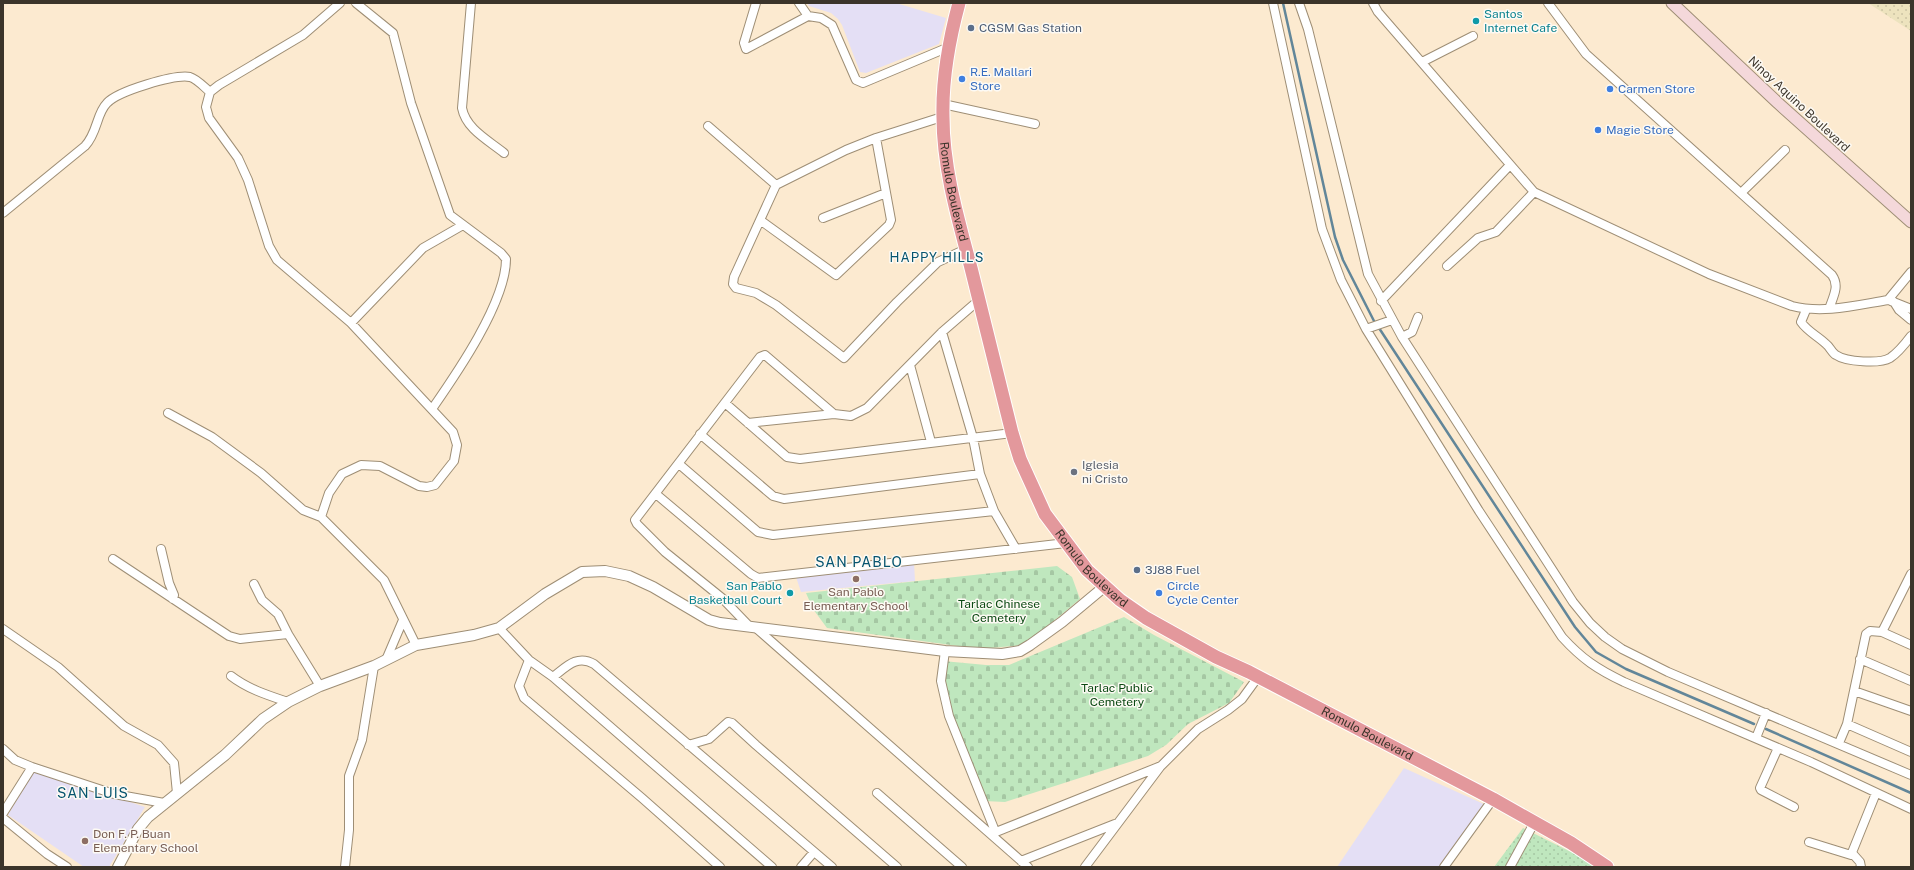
<svg xmlns="http://www.w3.org/2000/svg" width="1914" height="870" font-family="'Public Sans',sans-serif">
<style>
.education{fill:#e4dff5}
.sand{fill:url(#sand-dots)}
.cemetery{fill:url(#cemetery-stones)}
.park{fill:url(#park-dots)}
.lines{fill:none;stroke-linecap:round;stroke-linejoin:round}
.stream{stroke:#628699;stroke-width:2.5}
.minor-casing{stroke:#9e8e75;stroke-width:10}
.tertiary-casing{stroke:#9e8e75;stroke-width:12}
.secondary-casing{stroke:#9e8e75;stroke-width:13}
.trunk-casing{stroke:#fff;stroke-width:15}
.minor{stroke:#fff;stroke-width:8}
.tertiary{stroke:#fff;stroke-width:10}
.secondary{stroke:#f4d8da;stroke-width:11}
.trunk{stroke:#e3989c;stroke-width:13}
.culture-dot{fill:#0f9aa8;stroke:#fdfaf4;stroke-width:1.5}
.service-dot{fill:#5c6f8a;stroke:#fdfaf4;stroke-width:1.5}
.shop-dot{fill:#3f7fe0;stroke:#fdfaf4;stroke-width:1.5}
.worship-dot{fill:#6b7280;stroke:#fdfaf4;stroke-width:1.5}
.education-dot{fill:#8d6e63;stroke:#fdfaf4;stroke-width:1.5}
.labels{text-anchor:middle;stroke-width:3;stroke-linejoin:round;paint-order:stroke}
.culture-label{font-size:12px;fill:#0d838f;stroke:#fdfaf4;text-anchor:start}
.service-label{font-size:12px;fill:#4e5e75;stroke:#fdfaf4;text-anchor:start}
.shop-label{font-size:12px;fill:#366cbe;stroke:#fdfaf4;text-anchor:start}
.street-label{font-size:12px;fill:#3b342a;stroke:#fdfaf4}
.worship-label{font-size:12px;fill:#5b616d;stroke:#fdfaf4;text-anchor:start}
.education-label{font-size:12px;fill:#785e54;stroke:#fdfaf4}
.park-label{font-size:12px;fill:#0b4913;stroke:#fdfaf4}
.neighbourhood-label{font-size:13px;letter-spacing:1px;fill:#06546f;stroke:#fdfaf4}
.quarter-label{font-size:14px;letter-spacing:1px;fill:#06546f;stroke:#fdfaf4}
</style>
<defs>
<pattern id="sand-dots" width="8" height="8" patternUnits="userSpaceOnUse"><rect width="8" height="8" fill="#ede3be"/><path d="M2 2h.1M6 6h.1" fill="none" stroke="#ccc3a3" stroke-width="1.8" stroke-linecap="round"/></pattern>
<pattern id="cemetery-stones" width="16" height="16" patternUnits="userSpaceOnUse"><rect width="16" height="16" fill="#bfe7be"/><path d="M2 7V4a2 2 0 0 1 4 0v3zM10 15v-3a2 2 0 0 1 4 0v3z" fill="#a5c7a3"/></pattern>
<pattern id="park-dots" width="8" height="8" patternUnits="userSpaceOnUse"><rect width="8" height="8" fill="#bfe7be"/><path d="M2 2h.1M6 6h.1" fill="none" stroke="#a5c7a3" stroke-width="1.8" stroke-linecap="round"/></pattern>
</defs>
<rect width="100%" height="100%" fill="#fcead0"/>
<path class="education" d="M807 3H896L946 18 939 44 866 73 860 72 842 25 838 19 831 13 809 6Z
M914 562 915 581 801 592 796 577Z
M1404 768 1486 805 1442 867H1337Z
M34 770 145 807 109 867H84L8 815Z"/>
<path class="sand" d="M1868 3H1911V31Z"/>
<path class="cemetery" d="M1057 566 1072 577 1080 599 1025 645 980 649 827 628 813 609 806 593Z
M1124 617 1154 635 1244 682 1229 703 1188 724 1166 745 1148 756 1005 802 984 801 940 679 943 661 986 665H1009Z"/>
<path class="park" d="M1523 828 1575 854 1596 867H1494Z"/>
<g class="lines">
<path class="stream" d="M1283 3 1335 237 1343 260 1374 321
M1379 328 1575 627 1596 652 1626 669 1754 724
M1766 729 1911 793"/>
<defs>
<path id="minor" d="M340 3 303 35 219 85 210 92 206 107 209 118 238 158 248 180 269 246 277 260 351 323 453 432 457 445 454 461 435 485 427 487 419 486 380 466 361 465 342 474 329 493 321 517 384 580 416 645
M356 3 393 33 411 103 450 215 501 253 506 259C506 302 457 373 432 409
M471 3 462 108C466 129 488 140 504 153
M756 3 744 43 746 49 808 16 821 18 832 25 856 80 863 83 949 47
M799 3 808 16
M1273 3 1322 229 1341 280 1366 329 1479 511 1562 637C1582 659 1597 669 1624 682L1811 762 1911 809
M1299 3 1308 29 1368 274 1402 337 1573 602 1590 623 1605 637 1622 649 1668 672 1911 775
M1373 3 1378 12 1534 192 1709 274 1792 306C1823 314 1857 305 1888 300L1911 272
M1548 3 1586 54 1832 275C1840 286 1833 297 1829 309
M1422 62 1473 36
M943 104 1035 124
M942 117 876 138 846 150 776 185 734 277 733 284 736 288 756 293 776 305 844 358 897 302 938 262 966 249
M708 126 776 185
M1741 193 1785 150
M3 213 85 146C98 132 96 114 107 103 118 91 175 74 190 77 197 79 204 87 210 92
M823 218 886 193
M760 220 836 275 889 225 891 220 876 138
M1447 266 1478 238 1496 232 1534 192
M1381 301 1510 165
M1891 301 1911 309
M1894 302 1899 310 1911 320
M1806 310 1801 322C1808 332 1818 336 1826 344 1830 347 1832 353 1836 355 1846 362 1880 364 1890 358 1899 352 1905 344 1911 336
M351 323 423 248 463 225
M1366 329 1392 320
M942 332 973 438 980 474 994 511 1016 549
M1402 337 1412 332 1418 317
M910 365 931 442
M725 403 787 457 800 459 1012 433
M168 413 212 437 261 473 303 510 321 517
M748 423 834 414 851 416 867 408 942 332 979 300
M700 434 773 496 784 499 980 474
M679 464 758 532 773 535 994 511
M656 494 751 574 758 578 1066 543
M161 549 169 583 174 595 173 599
M113 559 229 636 240 639 288 634 320 686
M254 584 262 600 278 614 288 634
M750 627 722 598 665 552 637 524 635 520 760 357 765 355 834 414
M499 628 529 660 553 677 772 867
M756 628 1028 867
M3 629 58 667 124 726 158 745 174 763 177 793
M1882 632 1911 574
M945 651 941 681 949 716 995 831
M1860 659 1911 681
M386 660 403 620
M529 660 519 686 524 698 642 798 720 867
M231 676C248 689 267 695 288 702
M553 677C566 667 577 654 594 664L832 867
M1854 691 1911 711
M1847 724 1911 752
M1756 738 1766 713
M1839 743 1847 724 1866 634 1870 631 1882 632 1911 645
M688 745 709 739 728 722 732 723 756 745 897 867
M1778 748 1760 788 1761 790 1794 807
M3 749 15 760 32 767 114 794 164 803
M877 793 962 867
M3 813 32 767
M3 818 47 854 67 867
M991 834 1161 766 1198 729 1228 710 1242 699 1258 677
M1809 842 1851 855 1876 793
M1852 853 1860 862 1861 867
M1021 861 1115 824
M345 867 349 830V776L362 740 374 666
M801 867 814 852
M1085 867 1160 767
M1444 867 1493 799
M1510 867 1534 823"/>
<path id="tertiary" d="M118 867 138 829 148 817 225 755 263 719 288 702 320 686 374 666 416 645 474 635 499 628 545 594 582 572 605 571 629 576 653 587 709 620 720 623 945 651 1002 654 1020 651 1030 645 1062 622 1104 587"/>
<path id="secondary" d="M1672 3 1778 103 1911 222"/>
<g id="trunk">
<path id="s1" d="M959 3C949 40 942 79 943 117 943 168 958 219 971 268 985 323 998 378 1012 433L1020 459 1045 514 1087 570 1120 600 1146 618 1216 657 1249 672 1493 799 1571 843 1607 867"/>
</g>
</defs>
<use href="#minor" class="minor-casing"/>
<use href="#tertiary" class="tertiary-casing"/>
<use href="#secondary" class="secondary-casing"/>
<use href="#trunk" class="trunk-casing"/>
<use href="#minor" class="minor"/>
<use href="#tertiary" class="tertiary"/>
<use href="#secondary" class="secondary"/>
<use href="#trunk" class="trunk"/>
</g>
<g class="culture-dot">
<circle cx="1476" cy="21" r="4"/>
<circle cx="790" cy="593" r="4"/>
</g>
<g class="service-dot">
<circle cx="971" cy="28" r="4"/>
<circle cx="1137" cy="570" r="4"/>
</g>
<g class="shop-dot">
<circle cx="962" cy="79" r="4"/>
<circle cx="1610" cy="89" r="4"/>
<circle cx="1598" cy="130" r="4"/>
<circle cx="1159" cy="593" r="4"/>
</g>
<circle class="worship-dot" cx="1074" cy="472" r="4"/>
<g class="education-dot">
<circle cx="856" cy="579" r="4"/>
<circle cx="85" cy="841" r="4"/>
</g>
<g class="labels">
<g class="culture-label">
<text x="1484" y="18">Santos<tspan x="1484" dy="14">Internet Cafe</tspan></text>
<text x="782" y="590" text-anchor="end">San Pablo<tspan x="782" dy="14">Basketball Court</tspan></text>
</g>
<g class="service-label">
<text x="979" y="32">CGSM Gas Station</text>
<text x="1145" y="574">3J88 Fuel</text>
</g>
<g class="shop-label">
<text x="970" y="76">R.E. Mallari<tspan x="970" dy="14">Store</tspan></text>
<text x="1618" y="93">Carmen Store</text>
<text x="1606" y="134">Magie Store</text>
<text x="1167" y="590">Circle<tspan x="1167" dy="14">Cycle Center</tspan></text>
</g>
<g class="street-label">
<text transform="translate(1799 104) rotate(43)" y="4">Ninoy Aquino Boulevard</text>
<text dy="4" stroke="none"><textPath href="#s1" startOffset="191">Romulo Boulevard</textPath></text>
<text dy="4" stroke="none"><textPath href="#s1" startOffset="599">Romulo Boulevard</textPath></text>
<text dy="4" stroke="none"><textPath href="#s1" startOffset="923">Romulo Boulevard</textPath></text>
</g>
<g class="worship-label">
<text x="1082" y="469">Iglesia<tspan x="1082" dy="14">ni Cristo</tspan></text>
</g>
<g class="education-label">
<text x="856" y="596">San Pablo<tspan x="856" dy="14">Elementary School</tspan></text>
<text x="93" y="838" text-anchor="start">Don F. P. Buan<tspan x="93" dy="14">Elementary School</tspan></text>
</g>
<g class="park-label">
<text x="999" y="608">Tarlac Chinese<tspan x="999" dy="14">Cemetery</tspan></text>
<text x="1117" y="692">Tarlac Public<tspan x="1117" dy="14">Cemetery</tspan></text>
</g>
<g class="neighbourhood-label">
<text x="937" y="262">HAPPY HILLS</text>
</g>
<g class="quarter-label">
<text x="859" y="567">SAN PABLO</text>
<text x="93" y="798">SAN LUIS</text>
</g>
</g>
<rect width="1914" height="870" fill="none" stroke="#3b342a" stroke-width="8"/>
</svg>
